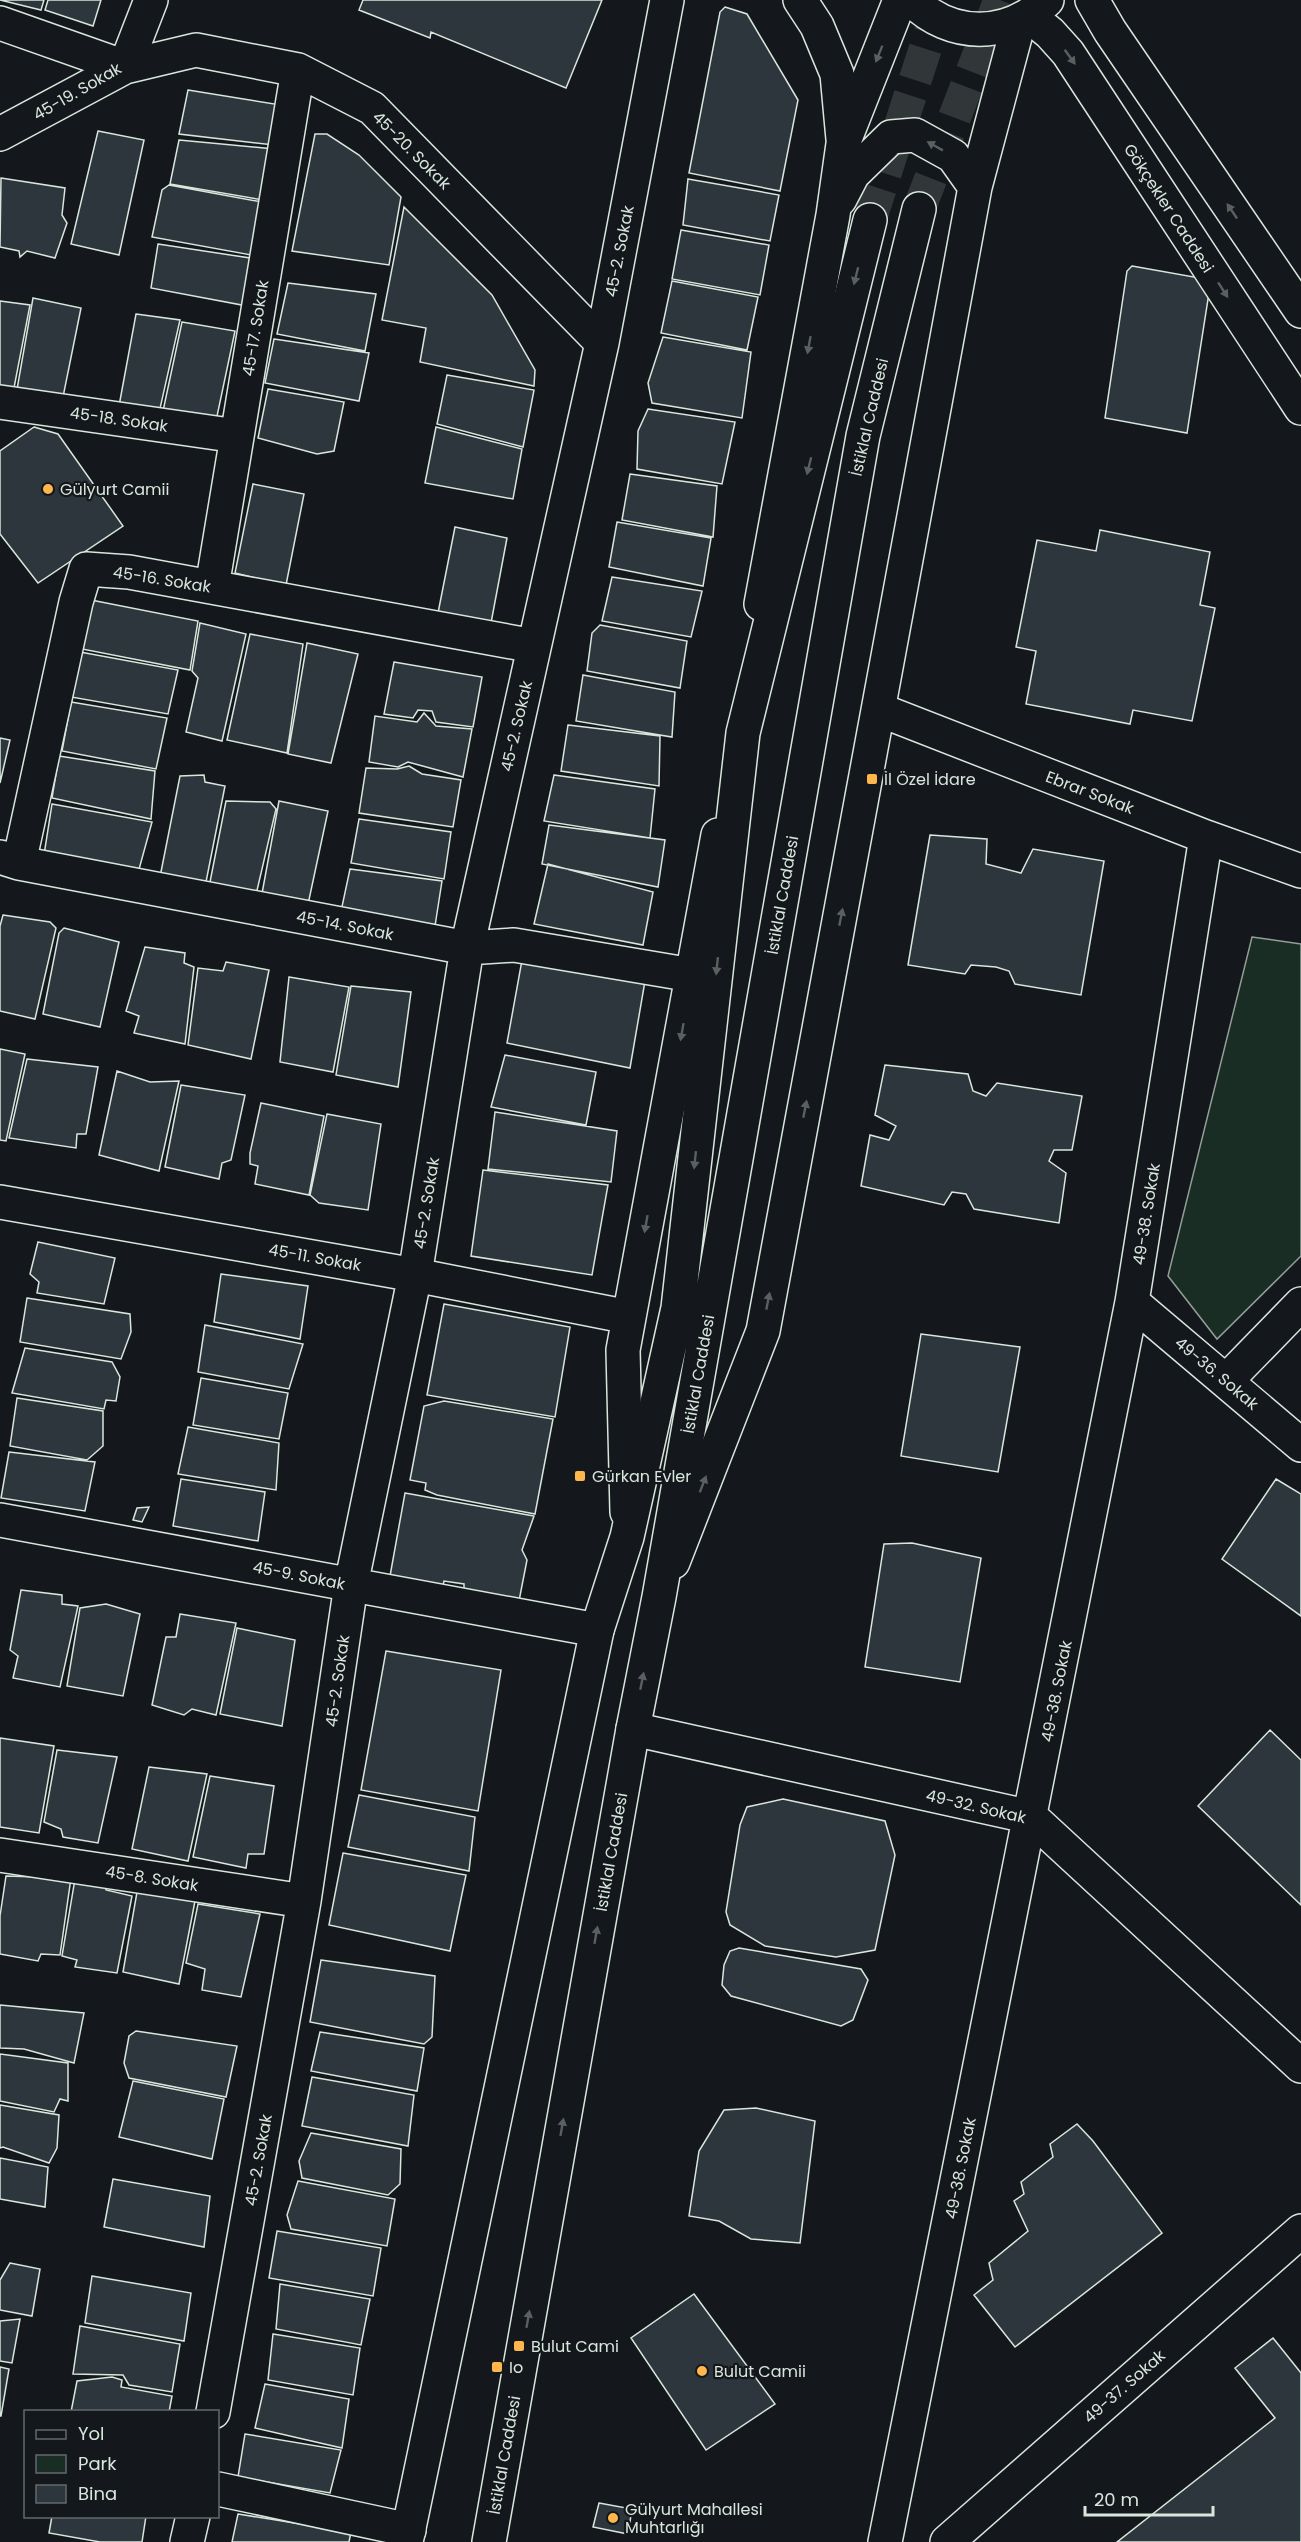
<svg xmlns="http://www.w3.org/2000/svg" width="1301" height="2542" font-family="Poppins,sans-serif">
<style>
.green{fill:#1a2d24;stroke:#939e99;stroke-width:1.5}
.building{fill:#2c363c;stroke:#d8e6dc;stroke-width:1.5}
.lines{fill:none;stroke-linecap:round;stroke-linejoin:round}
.major-tunnel{stroke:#313739;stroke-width:33;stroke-dasharray:33 16;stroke-linecap:butt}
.minor-casing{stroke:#d8e6dc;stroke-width:36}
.major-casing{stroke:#d8e6dc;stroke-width:36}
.minor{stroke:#14181c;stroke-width:33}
.major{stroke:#14181c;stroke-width:33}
.oneway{fill:#59605f}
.poi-dot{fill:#ffb74d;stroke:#14181c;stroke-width:2}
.labels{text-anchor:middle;stroke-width:4.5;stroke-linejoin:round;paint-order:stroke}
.street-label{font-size:16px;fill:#d8e6dc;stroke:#14181c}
.poi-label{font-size:16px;fill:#d8e6dc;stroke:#14181c;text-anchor:start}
</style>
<rect width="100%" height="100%" fill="#14181c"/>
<path class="green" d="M1252 937 1301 944V1256L1217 1339 1168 1276Z"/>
<path class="building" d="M0 0H44L41 10Z
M48 0H101L93 26 45 10Z
M363 0H602L566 88 431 32 430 38 359 10Z
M725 7 747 14 798 100 780 191 689 173 720 12Z
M188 90 281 105 274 145 179 134Z
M98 131 144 140 119 255 71 244Z
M315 134H327L359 155 401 197 389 265 292 251Z
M179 140 274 149 263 200 170 184Z
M1 178 65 188 62 215 67 223 55 258 27 251 20 257 19 251 0 247Z
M688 179 779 195 770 241 683 225Z
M169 185 262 202 251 255 152 237 162 190Z
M404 207 492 295 535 370 534 386 420 362 426 328 382 320Z
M681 230 769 245 760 295 672 279Z
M158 244 250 258 242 305 151 288Z
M1132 266 1211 280 1187 433 1105 418 1127 271Z
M672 281 758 297 747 350 661 333Z
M288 283 376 294 365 351 277 334Z
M33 298 81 308 62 402 16 395Z
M0 301 30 305 13 393 0 389Z
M136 314 180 320 159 413 119 406Z
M182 322 235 331 216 421 163 411Z
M663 337 751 352 742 418 652 403 648 383Z
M274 339 369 353 359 401 265 383Z
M447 375 534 390 523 447 437 424Z
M268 389 344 402 334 451 317 454 258 438Z
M648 409 735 422 722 484 637 469 638 431Z
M34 427 58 434 123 526 38 583 0 534V451Z
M436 427 522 449 513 499 425 483Z
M630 474 717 486 713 537 622 520Z
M253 484 304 494 286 585 235 573Z
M617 522 711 538 703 586 609 567Z
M455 527 507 538 491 623 438 613Z
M1100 530 1210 552 1200 605 1215 608 1192 721 1133 710 1130 724 1026 704 1036 651 1016 647 1037 540 1096 551Z
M612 577 702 591 691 637 602 621Z
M91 600 198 621 190 670 82 649Z
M200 623 246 634 222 741 186 732 198 678 192 671Z
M600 625 687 641 680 688 587 671 592 633Z
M250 634 303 644 287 753 227 740Z
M307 643 358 654 331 763 288 754Z
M80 652 178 670 168 714 71 697Z
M394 662 482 677 473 727 436 722 432 711 418 710 413 718 384 714Z
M583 675 675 692 672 737 576 721Z
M71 702 167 718 156 769 62 751Z
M424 713 436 726 472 729 463 777 408 762 398 767 369 762 375 716 417 722Z
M568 725 660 736 659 786 561 771Z
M0 738 10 740 0 783Z
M59 756 155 771 151 819 52 798Z
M409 766 422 774 461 780 453 827 359 813 366 768 397 769Z
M204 775 205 782 225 786 205 887 160 877 180 776Z
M554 775 655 789 650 838 544 821Z
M226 801 270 802 276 809 255 899 209 887Z
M279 801 328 811 307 909 261 899Z
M52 804 152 822 138 873 44 855Z
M359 819 451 832 444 879 351 863Z
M549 825 665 840 658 887 542 864Z
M930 835 987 839 986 864 1021 873 1033 849 1104 861 1081 995 1015 984 1009 971 996 967 971 965 965 974 908 965Z
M548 864 653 892 643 945 534 924Z
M350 869 442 881 435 926 340 916Z
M3 915 50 922 56 928 35 1019 0 1011V926Z
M64 928 119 942 100 1027 43 1014 59 933Z
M145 947 185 953 184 963 194 967 185 1044 134 1033 139 1016 126 1011Z
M522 960 645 981 630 1068 507 1043Z
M226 962 269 970 251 1059 188 1045 198 968 223 971Z
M289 977 349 987 333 1072 280 1062Z
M351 986 411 992 398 1087 336 1075Z
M0 1049 25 1054 6 1141 0 1140Z
M505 1055 596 1072 586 1125 491 1107Z
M27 1059 98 1067 86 1134H77L76 1148 9 1138Z
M885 1065 968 1074 973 1091 986 1096 997 1083 1082 1096 1072 1150H1054L1049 1161 1066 1173 1059 1223 974 1209 966 1194 952 1192 944 1205 861 1186 870 1135 889 1140 896 1126 875 1115Z
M117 1071 150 1082 179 1081 159 1171 99 1155Z
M181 1085 245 1095 231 1160 222 1163 219 1179 165 1167Z
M261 1103 324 1116 309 1195 255 1184 258 1166 250 1164V1153Z
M495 1112 617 1131 611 1182 488 1169Z
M327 1114 381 1124 368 1210 319 1203 310 1195Z
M483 1170 608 1185 592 1275 471 1256Z
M38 1242 115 1258 104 1304 37 1293 39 1282 30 1274Z
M221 1274 308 1286 300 1339 214 1322Z
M27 1298 130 1314 131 1332 121 1359 20 1342Z
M444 1304 570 1327 555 1417 427 1395Z
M205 1325 303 1344 289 1389 198 1372Z
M921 1334 1020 1347 998 1472 901 1456Z
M25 1348 112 1362 120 1377 116 1401 106 1400 104 1409 12 1393Z
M201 1378 288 1393 279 1439 193 1425Z
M17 1398 103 1411V1446L87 1460 10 1446Z
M444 1401 553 1419 535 1514 437 1495 425 1490 426 1483 410 1480 424 1406Z
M188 1427 279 1443 276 1490 178 1474Z
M9 1452 95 1462 85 1511 1 1498Z
M181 1479 265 1492 258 1541 173 1526Z
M1276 1479 1301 1494V1616L1222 1559Z
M405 1493 534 1516 522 1550 527 1560 519 1601 464 1594V1584L444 1581 442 1590 390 1576Z
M149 1507 142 1522 133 1520 137 1508Z
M912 1543 981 1558 960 1682 865 1667 884 1544Z
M21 1590 62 1595V1604L78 1606 60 1687 13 1678 18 1656 10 1650Z
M106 1604 140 1614 123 1696 67 1686 80 1608Z
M180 1614 236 1623 216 1715 192 1709 184 1715 152 1705 166 1637H176Z
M237 1628 295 1640 282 1726 220 1714Z
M386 1651 501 1670 478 1811 361 1790Z
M1270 1730 1301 1760V1905L1198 1806Z
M0 1738 54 1746 39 1833 0 1827Z
M57 1750 117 1757 98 1843 63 1837 61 1829 44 1822Z
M149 1767 207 1774 188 1861 132 1849Z
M210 1776 274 1786 264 1854H248L246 1868 193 1857Z
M359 1795 475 1817 469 1871 348 1847Z
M783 1799 885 1821 895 1855 875 1950 836 1957 765 1946 730 1925 726 1912 740 1825 747 1807Z
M343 1853 466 1875 450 1951 329 1925Z
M6 1876 71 1878 60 1955 41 1954 38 1961 0 1954V1916Z
M75 1879 104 1881 106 1890 132 1896 117 1973 75 1967 77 1960 62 1956Z
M137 1892 195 1901 179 1984 123 1972Z
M198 1904 260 1914 241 1997 202 1990 205 1969 186 1963Z
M739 1948 861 1969 868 1980 853 2020 841 2026 731 1996 722 1985 724 1965 730 1951Z
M321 1960 435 1976 432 2037 424 2044 310 2022Z
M0 2005 84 2013 74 2063 24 2049 0 2048Z
M136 2031 237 2046 226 2097 129 2078 124 2063 129 2036Z
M320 2032 424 2048 417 2091 311 2071Z
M0 2054 68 2063V2101L60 2099 54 2112 0 2101Z
M312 2077 414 2095 408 2146 302 2126Z
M133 2081 224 2099 212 2159 119 2137Z
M0 2105 59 2115 57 2148 49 2163 3 2147 0 2148Z
M756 2108 815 2121 800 2243 751 2239 719 2221 689 2216 699 2151 724 2110Z
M1077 2124 1093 2141 1162 2233 1015 2347 974 2295 993 2280 989 2263 1028 2231 1014 2201 1024 2194 1021 2182 1053 2157 1050 2144Z
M311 2133 401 2149 400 2184 388 2195 302 2178 299 2161Z
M0 2158 48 2167 45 2207 0 2199Z
M113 2179 210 2196 204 2247 104 2227Z
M298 2181 395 2199 387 2246 291 2229 287 2215Z
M277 2231 381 2248 373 2296 269 2278Z
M10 2263 40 2269 32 2316 0 2310V2280Z
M92 2276 191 2293 184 2341 85 2323Z
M280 2284 370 2299 361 2345 276 2329Z
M694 2294 775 2404 706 2450 631 2338Z
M20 2319 12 2363 0 2361V2321Z
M80 2326 180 2344 172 2392 129 2385 123 2375 73 2374Z
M273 2334 360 2348 353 2395 268 2380Z
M1273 2338 1301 2373V2542H1117L1275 2418 1235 2368Z
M0 2367 9 2369 1 2416H0Z
M112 2377 122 2380 121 2387 172 2396 169 2412H71L77 2381Z
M265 2384 349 2399 342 2448 255 2428Z
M245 2434 341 2450 330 2493 238 2477Z
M599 2503 632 2509 628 2534 593 2527Z
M238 2514 351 2532 349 2542H232Z
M52 2516H146L142 2542H100L49 2533Z"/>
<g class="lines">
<path class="major-tunnel" d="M919 209 1000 0
M870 220 941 0"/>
<defs>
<path id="minor" d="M800 0 817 26 837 74 843 139
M0 23 125 67 196 50 298 70 372 108 602 343
M0 134 125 67 151 0
M840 199 853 174 891 137 915 135 953 156 975 187
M0 402 237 436
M212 587 298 70
M761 604 833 215 843 144 900 0
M880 710 1206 837 1301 871
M0 857 19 863 467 948 514 945 692 975
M19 863 76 602 86 569 129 572 534 646
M0 1202 415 1275 629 1317
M1132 1302 1301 1445
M1227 1380 1301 1304
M627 1512 623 1350 718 835
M0 1520 597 1630
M673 1562 763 1331 975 187 1019 22
M633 1729 1031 1817 1301 2066
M0 1855 304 1901
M213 2412 304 1901 351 1585 415 1275 467 948 602 343 667 0
M218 2489 409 2530
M187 2542 193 2516
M885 2542 1132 1302 1206 837
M947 2542 1301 2231"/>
<path id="major" d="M912 0C951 39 1008 39 1047 0
M1092 0 1110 31 1301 311
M1029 16 1050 33 1068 53 1301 408
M406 2542 597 1630 627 1537 678 1308 743 733 870 220
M489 2542 633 1729 659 1597 863 436 919 209"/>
</defs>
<use href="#minor" class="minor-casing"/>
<use href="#major" class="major-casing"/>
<use href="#minor" class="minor"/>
<use href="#major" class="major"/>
</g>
<defs><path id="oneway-solid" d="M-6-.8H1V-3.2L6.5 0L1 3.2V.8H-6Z" transform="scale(1.5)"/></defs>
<g class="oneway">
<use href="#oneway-solid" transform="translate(879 54) rotate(112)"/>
<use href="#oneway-solid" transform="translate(1070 57) rotate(54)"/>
<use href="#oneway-solid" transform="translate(935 146) rotate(-151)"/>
<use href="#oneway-solid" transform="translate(1232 211) rotate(-124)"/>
<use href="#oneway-solid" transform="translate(856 276) rotate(104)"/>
<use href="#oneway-solid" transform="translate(1223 290) rotate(57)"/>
<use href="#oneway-solid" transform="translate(809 345) rotate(100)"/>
<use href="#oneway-solid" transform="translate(809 466) rotate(104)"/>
<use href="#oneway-solid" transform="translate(841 917) rotate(-79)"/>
<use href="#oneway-solid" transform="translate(717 966) rotate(96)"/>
<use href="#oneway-solid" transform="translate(682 1032) rotate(100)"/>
<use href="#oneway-solid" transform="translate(805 1109) rotate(-79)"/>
<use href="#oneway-solid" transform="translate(695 1160) rotate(96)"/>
<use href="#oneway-solid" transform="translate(646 1224) rotate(100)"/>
<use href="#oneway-solid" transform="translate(768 1301) rotate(-79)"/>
<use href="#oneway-solid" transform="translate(703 1484) rotate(-69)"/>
<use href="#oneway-solid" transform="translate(642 1681) rotate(-79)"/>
<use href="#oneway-solid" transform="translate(596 1935) rotate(-80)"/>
<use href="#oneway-solid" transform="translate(562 2127) rotate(-80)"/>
<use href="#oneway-solid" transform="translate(528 2319) rotate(-80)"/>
</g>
<g class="poi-dot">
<circle cx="48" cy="489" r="6"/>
<rect x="866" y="773" width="12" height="12" rx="3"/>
<rect x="574" y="1470" width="12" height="12" rx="3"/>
<rect x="513" y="2340" width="12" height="12" rx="3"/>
<rect x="491" y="2361" width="12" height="12" rx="3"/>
<circle cx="702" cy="2371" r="6"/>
<circle cx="613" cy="2518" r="6"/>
</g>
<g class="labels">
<g class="street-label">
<text transform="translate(77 91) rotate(-30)" y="6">45-19. Sokak</text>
<text transform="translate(412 150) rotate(45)" y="6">45-20. Sokak</text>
<text transform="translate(1169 208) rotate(57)" y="6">Gökçekler Caddesi</text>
<text transform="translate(619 251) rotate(-79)" y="6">45-2. Sokak</text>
<text transform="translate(255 328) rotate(-81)" y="6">45-17. Sokak</text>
<text transform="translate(869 417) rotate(-77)" y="6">İstiklal Caddesi</text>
<text transform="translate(119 419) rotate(8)" y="6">45-18. Sokak</text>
<text transform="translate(162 579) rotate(9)" y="6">45-16. Sokak</text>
<text transform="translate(516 726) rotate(-77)" y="6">45-2. Sokak</text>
<text transform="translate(1090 792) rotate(21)" y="6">Ebrar Sokak</text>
<text transform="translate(782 895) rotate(-80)" y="6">İstiklal Caddesi</text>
<text transform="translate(345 925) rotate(11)" y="6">45-14. Sokak</text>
<text transform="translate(426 1203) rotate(-81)" y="6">45-2. Sokak</text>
<text transform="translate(1146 1214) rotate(-81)" y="6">49-38. Sokak</text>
<text transform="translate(315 1257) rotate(10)" y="6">45-11. Sokak</text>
<text transform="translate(1217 1373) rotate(40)" y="6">49-36. Sokak</text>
<text transform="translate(698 1374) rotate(-80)" y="6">İstiklal Caddesi</text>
<text transform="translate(299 1575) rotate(11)" y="6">45-9. Sokak</text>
<text transform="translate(337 1681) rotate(-82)" y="6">45-2. Sokak</text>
<text transform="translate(1056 1691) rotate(-79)" y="6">49-38. Sokak</text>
<text transform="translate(976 1806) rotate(13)" y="6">49-32. Sokak</text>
<text transform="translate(611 1852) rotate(-80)" y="6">İstiklal Caddesi</text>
<text transform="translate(152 1878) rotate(9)" y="6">45-8. Sokak</text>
<text transform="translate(258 2160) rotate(-80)" y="6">45-2. Sokak</text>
<text transform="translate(960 2168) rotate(-79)" y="6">49-38. Sokak</text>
<text transform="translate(1124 2386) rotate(-41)" y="6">49-37. Sokak</text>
<text transform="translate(504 2455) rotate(-80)" y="6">İstiklal Caddesi</text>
</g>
<g class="poi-label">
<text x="60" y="495">Gülyurt Camii</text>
<text x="884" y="785">İl Özel İdare</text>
<text x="592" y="1482">Gürkan Evler</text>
<text x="531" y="2352">Bulut Cami</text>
<text x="509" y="2373">Io</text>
<text x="714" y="2377">Bulut Camii</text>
<text x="625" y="2515">Gülyurt Mahallesi<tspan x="625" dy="18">Muhtarlığı</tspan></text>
</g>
</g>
<rect x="24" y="2410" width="195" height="108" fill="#14181c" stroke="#626a69" stroke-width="1.5"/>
<rect x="36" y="2430" width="30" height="9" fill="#14181c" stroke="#626a69" stroke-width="1.5"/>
<text x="78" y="2440" font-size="18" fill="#d8e6dc">Yol</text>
<rect x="36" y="2455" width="30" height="18" fill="#1a2d24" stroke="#626a69" stroke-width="1.5"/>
<text x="78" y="2470" font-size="18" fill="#d8e6dc">Park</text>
<rect x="36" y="2485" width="30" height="18" fill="#2c363c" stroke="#626a69" stroke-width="1.5"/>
<text x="78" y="2500" font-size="18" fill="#d8e6dc">Bina</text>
<path d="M1085 2506v9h128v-9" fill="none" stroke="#d8e6dc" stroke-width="3"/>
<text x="1094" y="2506" font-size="18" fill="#d8e6dc" stroke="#14181c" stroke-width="4.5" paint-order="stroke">20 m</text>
</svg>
